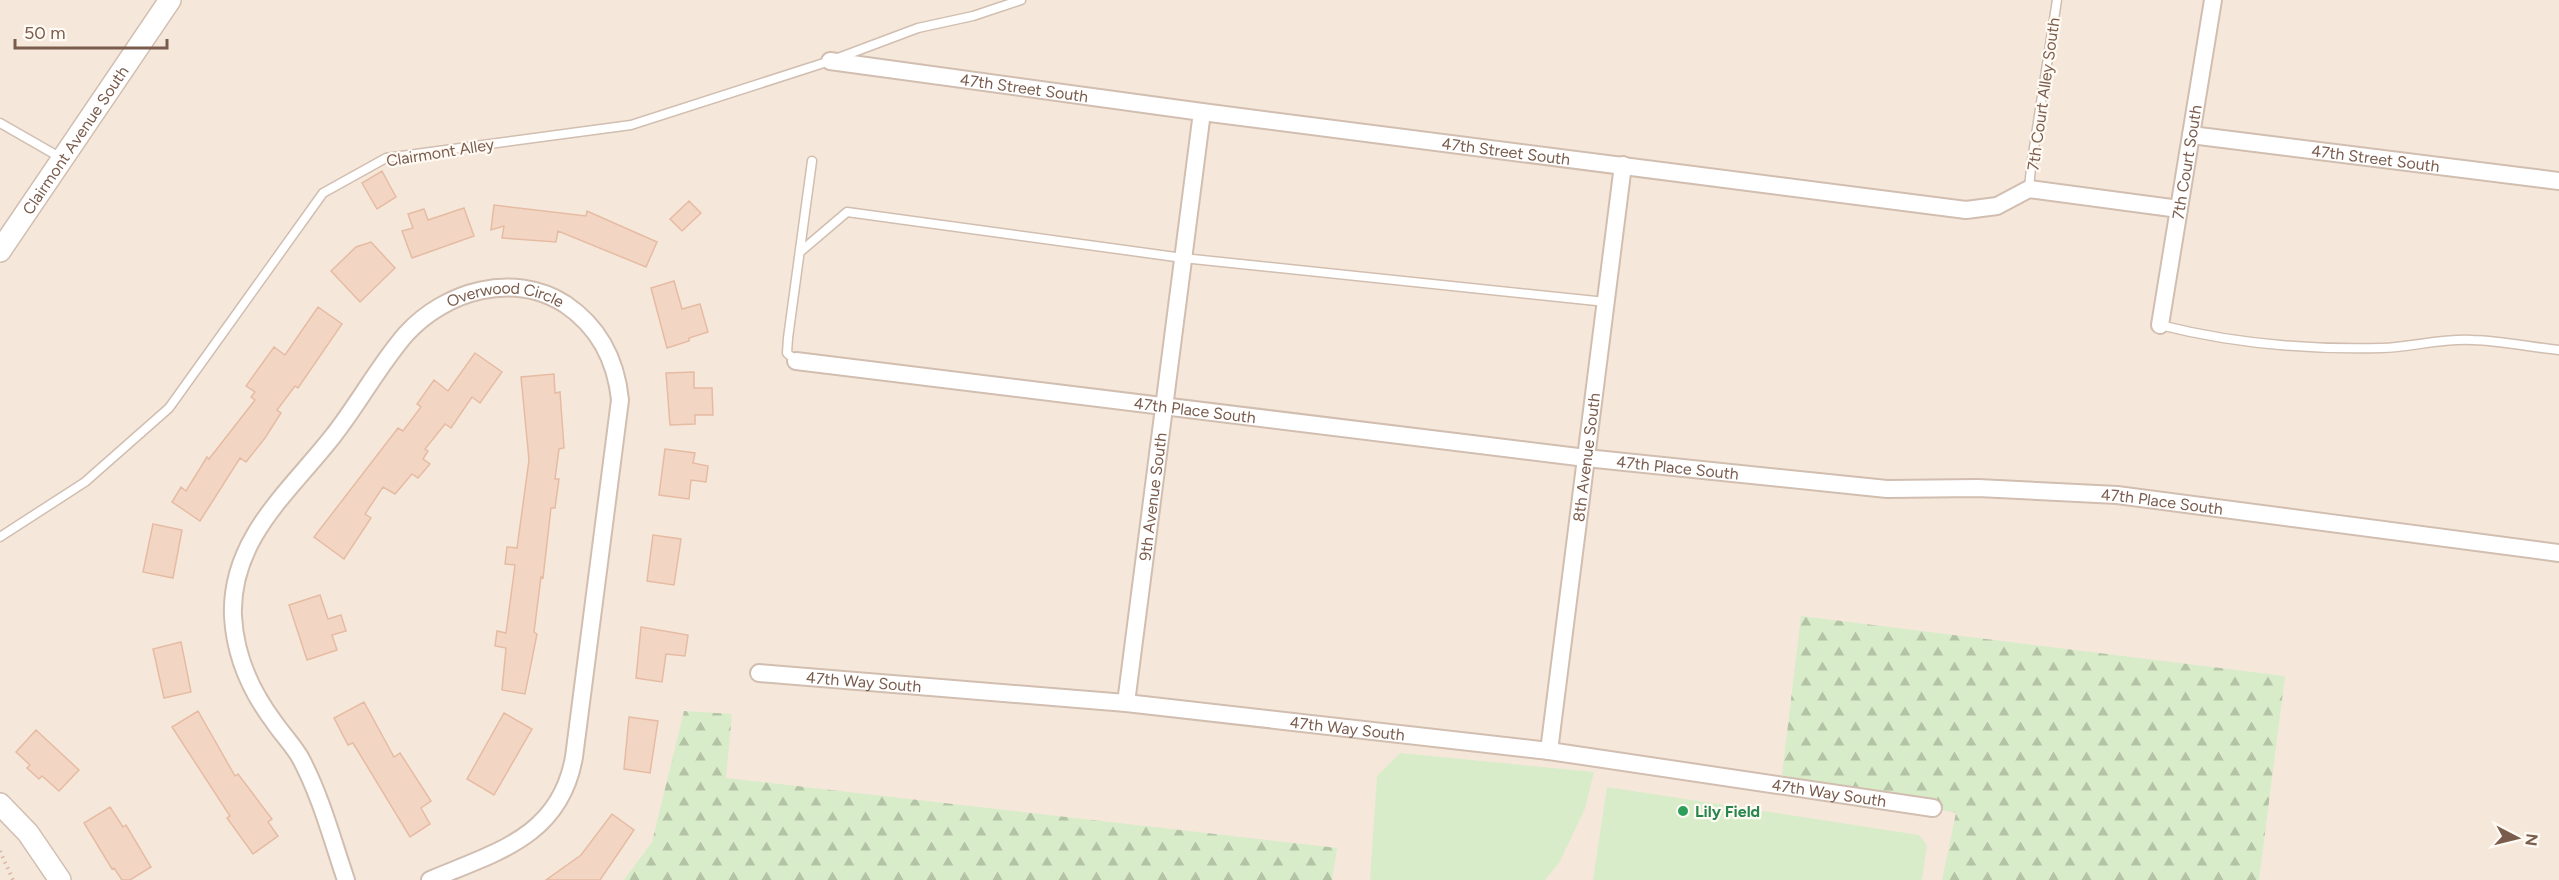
<svg xmlns="http://www.w3.org/2000/svg" width="2559" height="880" font-family="Figtree,sans-serif">
<style>
.residential{fill:#f5e8da}
.grass{fill:#d8ecc9}
.forest{fill:url(#forest-firs)}
.building{fill:#f3d5c3;stroke:#e6bba3;stroke-width:1.5}
.lines{fill:none;stroke-linecap:round;stroke-linejoin:round}
.service-casing{stroke:#d1beb0;stroke-width:11}
.minor-casing{stroke:#d1beb0;stroke-width:20}
.tertiary-casing{stroke:#d1beb0;stroke-width:24}
.path{stroke:#d9b8a5;stroke-width:4;stroke-dasharray:1.5 4.5;stroke-linecap:butt}
.service{stroke:#fff;stroke-width:8}
.minor{stroke:#fff;stroke-width:16}
.tertiary{stroke:#fff;stroke-width:21}
.leisure-dot{fill:#2e9e5b;stroke:#fffaf3;stroke-width:2}
.labels{text-anchor:middle;stroke-width:4.5;stroke-linejoin:round;paint-order:stroke}
.street-label{font-size:16px;fill:#7a5c4d;stroke:#fffaf3}
.leisure-label{font-size:16px;font-weight:bold;fill:#27864d;stroke:#fffaf3;text-anchor:start}
</style>
<defs>
<pattern id="forest-firs" width="22" height="20" patternUnits="userSpaceOnUse" patternTransform="scale(1.5)"><rect width="22" height="20" fill="#d8ecc9"/><path d="M5 1l3.5 6h-7zM16 11l3.5 6h-7z" fill="#b4c2a5"/></pattern>
</defs>
<rect width="100%" height="100%" fill="#fdf6ec"/>
<path class="residential" d="M0 0H2559V880H0Z"/>
<path class="grass" d="M1400 753 1594 772 1585 809 1559 863 1545 880H1370L1377 776Z
M1607 787 1919 835 1927 845 1922 880H1593Z"/>
<path class="forest" d="M1801 616 2285 676 2259 880H1942L1956 813 1782 775Z
M684 711 732 714 726 778 1337 848 1332 880H624L652 842Z"/>
<path class="building" d="M382 171 396 197 377 209 362 183Z
M689 201 701 213 682 231 670 219Z
M494 205 586 216 587 211 657 242 646 267 558 231 556 242 502 238 504 226 491 230Z
M464 208 474 236 412 258 402 231 413 228 408 214 424 209 428 220Z
M371 242 395 268 360 302 331 271 356 247Z
M674 281 682 309 700 304 708 332 689 338V341L667 348 651 288Z
M318 307 342 324 298 388 295 386 277 410 281 413 265 438 246 462 240 458 200 521 172 502 181 487 186 491 207 457 209 459 255 400 251 397 255 392 246 386 274 347 285 355Z
M475 353 502 372 480 403 472 397 451 428 445 424 425 449 428 451 423 459 430 464 418 478 412 474 395 494 383 487 365 514 371 518 344 559 314 537 398 428 403 431 421 407 417 404 434 380 448 391Z
M694 372V388H712L713 415H695V424L670 425 666 373Z
M554 374 555 393 560 392 564 448 559 449 555 479H559L555 508H551L543 578 541 577 534 632 537 634 525 694 502 690 506 648 495 646 497 631 506 633 515 565 505 564 507 547 517 548 529 460 521 377Z
M665 449 695 453 693 463 708 466 706 482 691 480 689 499 659 495Z
M153 524 182 530 173 578 143 572Z
M653 535 681 539 674 585 647 581Z
M320 595 328 619 341 615 346 631 332 635 337 650 307 660 289 605Z
M641 627 688 635 685 656 666 654 662 682 636 678Z
M181 642 191 692 164 698 153 649Z
M364 702 394 757 400 753 431 801 421 808 430 824 410 837 353 743 348 745 334 718Z
M198 711 235 776 238 774 272 819 268 822 278 836 253 854 227 818 230 816 172 727Z
M504 713 532 729 494 795 467 779Z
M629 717 658 721 650 773 624 769Z
M36 730 79 770 59 791 42 776 39 779 27 768 30 765 16 752Z
M110 807 123 827 126 825 151 867 130 880H122L114 868 112 869 84 823Z
M612 814 634 830 600 880H546L581 855Z"/>
<g class="lines">
<defs>
<path id="service" d="M0 123 63 159
M2029 189 2031 167 2057 0
M800 252 847 212 1183 258 1606 302
M2160 325C2231 343 2309 350 2382 348 2412 347 2443 338 2473 340 2502 341 2530 347 2559 350
M796 361 787 353 788 338 812 161
M0 537 85 482 169 408 323 193 386 158 631 125 830 61 918 28 973 16 1021 0"/>
<g id="minor">
<path id="s1" d="M830 61 1202 112 1966 210 1997 206 2029 189 2179 209"/>
<path id="s2" d="M2191 135 2559 181"/>
<path id="s3" d="M2160 325 2213 0"/>
<path id="s4" d="M796 361 1586 458 1887 489 1978 488 2117 495 2559 553"/>
<path id="s5" d="M759 673 1126 703 1549 751 1933 808"/>
<path id="s6" d="M1126 703 1202 112"/>
<path id="s7" d="M1549 751 1623 165"/>
<path id="s8" d="M346 880C332 839 321 797 301 759 294 746 282 734 274 722 250 690 235 656 233 616 230 539 290 491 333 436 359 403 379 365 406 334 445 291 513 271 565 304 599 327 616 360 620 400L574 757C560 837 496 852 430 880"/>
</g>
<g id="tertiary">
<path id="s9" d="M0 251 170 0"/>
<path d="M0 804 28 833 60 880"/>
</g>
</defs>
<use href="#service" class="service-casing"/>
<use href="#minor" class="minor-casing"/>
<use href="#tertiary" class="tertiary-casing"/>
<path class="path" d="M0 851 13 880"/>
<use href="#service" class="service"/>
<use href="#minor" class="minor"/>
<use href="#tertiary" class="tertiary"/>
</g>
<circle class="leisure-dot" cx="1683" cy="811" r="6"/>
<g class="labels">
<g class="street-label">
<text dy="6" stroke="none"><textPath href="#s1" startOffset="196">47th Street South</textPath></text>
<text transform="translate(2043 94) rotate(-82)" y="6">7th Court Alley South</text>
<text dy="6" stroke="none"><textPath href="#s9" startOffset="134">Clairmont Avenue South</textPath></text>
<text dy="6" stroke="none"><textPath href="#s1" startOffset="682">47th Street South</textPath></text>
<text transform="translate(440 152) rotate(-9)" y="6">Clairmont Alley</text>
<text dy="6" stroke="none"><textPath href="#s2" startOffset="186">47th Street South</textPath></text>
<text dy="6" stroke="none"><textPath href="#s3" startOffset="165">7th Court South</textPath></text>
<text dy="6" stroke="none"><textPath href="#s8" startOffset="740">Overwood Circle</textPath></text>
<text dy="6" stroke="none"><textPath href="#s4" startOffset="402">47th Place South</textPath></text>
<text dy="6" stroke="none"><textPath href="#s7" startOffset="296">8th Avenue South</textPath></text>
<text dy="6" stroke="none"><textPath href="#s4" startOffset="888">47th Place South</textPath></text>
<text dy="6" stroke="none"><textPath href="#s6" startOffset="208">9th Avenue South</textPath></text>
<text dy="6" stroke="none"><textPath href="#s4" startOffset="1374">47th Place South</textPath></text>
<text dy="6" stroke="none"><textPath href="#s5" startOffset="105">47th Way South</textPath></text>
<text dy="6" stroke="none"><textPath href="#s5" startOffset="591">47th Way South</textPath></text>
<text dy="6" stroke="none"><textPath href="#s5" startOffset="1077">47th Way South</textPath></text>
</g>
<g class="leisure-label">
<text x="1695" y="817">Lily Field</text>
</g>
</g>
<g transform="translate(2517 838) rotate(97)" stroke="#fffaf3" stroke-width="4.5" paint-order="stroke">
<path d="M0-4.5L10 22L0 15L-10 22Z" fill="#7a5c4d"/>
<text y="-9" font-size="16" font-weight="bold" text-anchor="middle" fill="#7a5c4d">N</text>
</g>
<path d="M15 39v9h152v-9" fill="none" stroke="#7a5c4d" stroke-width="3"/>
<text x="24" y="39" font-size="18" fill="#7a5c4d" stroke="#fffaf3" stroke-width="4.5" paint-order="stroke">50 m</text>
</svg>
